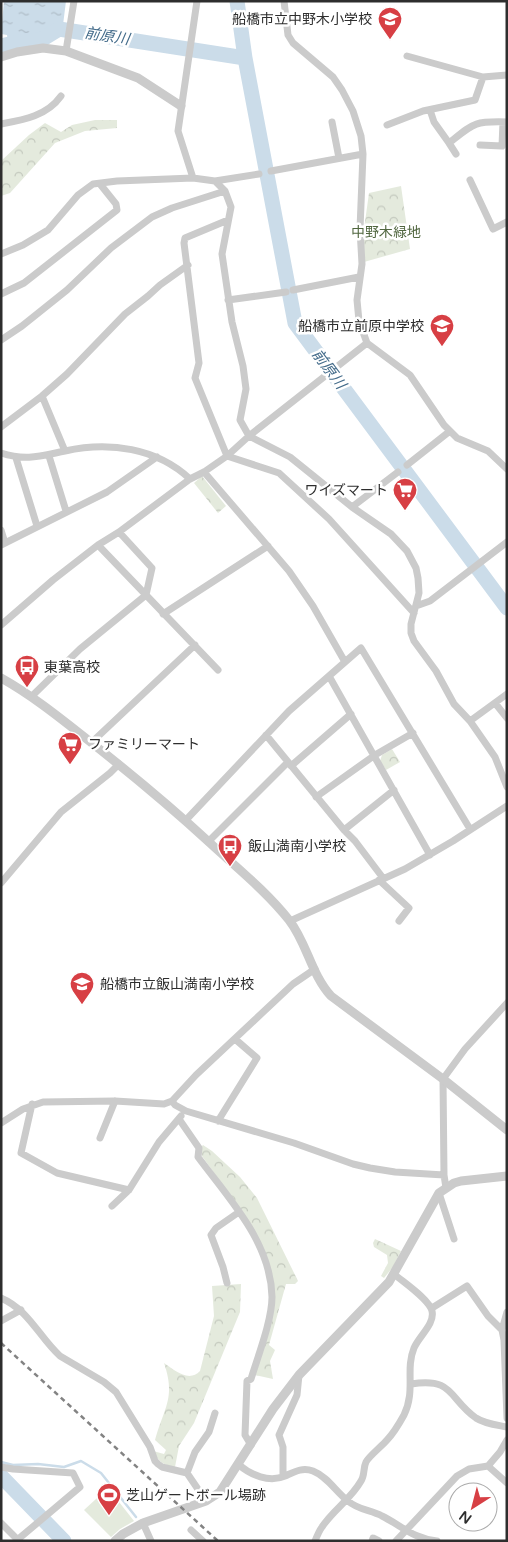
<svg xmlns="http://www.w3.org/2000/svg" width="508" height="1542" font-family="'Varela Round','Noto Sans JP',sans-serif">
<style>
.forest{fill:url(#forest-crowns)}
.pitch{fill:#e4eadd}
.water{fill:url(#water-ripples)}
.lines{fill:none;stroke-linecap:round;stroke-linejoin:round}
.stream{stroke:#cbdce9;stroke-width:2.5}
.river{stroke:#cbdce9;stroke-width:15}
.minor{stroke:#cbcbcb;stroke-width:7}
.tertiary{stroke:#cbcbcb;stroke-width:9}
.rail{stroke:#838383;stroke-width:2.5;stroke-dasharray:5 4;stroke-linecap:butt}
.labels{text-anchor:middle;stroke-width:5;stroke-linejoin:round;paint-order:stroke}
.poi-label{font-size:14px;fill:#2e2e2e;stroke:#fff;text-anchor:start}
.park-label{font-size:14px;fill:#50663f;stroke:#fff}
.water-label{font-size:15px;font-style:italic;fill:#436b8a;stroke:#fff}
</style>
<defs>
<pattern id="forest-crowns" width="20" height="18" patternUnits="userSpaceOnUse" patternTransform="scale(1.25)"><rect width="20" height="18" fill="#e4eadd"/><path d="M2 6a3 3 0 1 1 6 0M12 15a3 3 0 1 1 6 0" fill="none" stroke="#c4c9be"/></pattern>
<pattern id="water-ripples" width="26" height="14" patternUnits="userSpaceOnUse" patternTransform="scale(1.25)"><rect width="26" height="14" fill="#cbdce9"/><path d="M2 4q2-2 4 0t4 0M15 11q2-2 4 0t4 0" fill="none" stroke="#afbdc8"/></pattern>
</defs>
<rect width="100%" height="100%" fill="#fff"/>
<path class="forest" d="M95 120H117V128L85 131 55 143 10 193 1 196V161L29 135 45 123 61 132 72 125Z
M401 186 410 249 364 262V229L369 193Z
M202 476 226 506 218 513 194 483Z
M392 749 400 762 386 770 380 761 382 755Z
M203 1145 212 1151 240 1177 257 1198 298 1281 295 1284H286L269 1345 275 1350 270 1361 273 1379 255 1375 274 1298 253 1228 202 1156 200 1148Z
M375 1239 401 1251 393 1267 384 1278 381 1276 388 1263 387 1255 374 1247 373 1243Z
M241 1284 240 1312 194 1423 179 1446 175 1467C164 1465 158 1462 153 1451L164 1454 166 1450 155 1440C164 1407 176 1398 164 1363 174 1370 189 1383 200 1371L214 1316 212 1286Z"/>
<path class="pitch" d="M108 1488 134 1521 120 1529 111 1537 84 1510Z"/>
<path class="water" d="M4 1H66L63 25 52 26 36 37 8 42 7 35 1 34Z"/>
<g class="lines">
<path class="stream" d="M1 1462 13 1465 38 1464 64 1467 81 1461 101 1473 136 1517"/>
<path class="river" d="M237 1 245 58
M1 46 18 42 41 40 59 29 245 58 295 323 507 608
M1 1476 64 1541"/>
<path class="minor" d="M66 51 74 1
M407 56 483 77 507 75
M430 110 434 122 449 143C474 123 474 121 507 122
M332 122 339 158
M1 124C23 120 47 116 61 96
M387 125 423 111 475 100 483 77
M449 143 456 154
M480 145 502 146 503 122
M271 171 363 154
M193 178 178 131 197 1
M470 180 493 229 507 222
M215 181 259 174
M228 220 185 238 184 243 199 363 195 378 227 456 279 473 329 519 414 613
M1 254 23 245 48 230 78 195 93 184 117 181 193 178 215 181 225 191 231 207 222 254 232 322 243 366 246 389 240 420 249 436 290 457 352 507 391 534 407 551 416 568 418 578 419 593 411 624V633L414 641 436 671 454 704 470 721 495 757 507 787
M293 290 359 277
M1 294 24 283 117 210 116 204 100 184
M228 300 286 292
M1 340 22 326 67 290 111 248 152 217 172 208 225 191
M367 343 410 375 444 425 457 438 488 451 507 469
M42 396 65 451
M1 427 42 396 67 374 125 314 148 296 160 285 188 265
M1 453C26 461 40 456 65 451 109 441 157 448 190 479
M49 456 66 511
M16 458 37 526
M407 465 450 431
M204 472 289 571 313 606 345 662
M352 507 398 472
M1 530 5 543
M1 545 107 492 157 457
M98 545 218 670
M416 606 430 601 507 542
M163 614 268 546
M1 625 53 580 98 545 119 532 190 479 204 472 227 456 249 436 367 343 359 321 357 300 362 264 360 229 363 154 361 136 353 111 342 90 333 77 293 43 288 35 284 1
M329 676 430 855
M32 696 80 649 146 595 152 568 119 532
M495 703 507 718
M470 721 507 694
M266 735 344 830 355 841 383 878
M91 743 195 645
M291 766 351 714
M316 797 375 755 413 733
M185 821 289 711 361 648 470 829
M344 830 394 790
M208 842 288 762
M379 880 409 908 399 921
M1 883 61 812 110 773 119 764
M290 921 405 869 453 841 507 806
M172 1101 175 1105 186 1111 294 1143 353 1164 370 1168 395 1172 444 1175
M32 1104 21 1153 57 1173 129 1190
M179 1119 199 1148 198 1157C229 1199 271 1242 272 1297 272 1320 258 1356 251 1379L247 1381 245 1435 251 1445
M218 1121 257 1058 235 1039
M1 1123 23 1109 43 1102 115 1101 164 1104 172 1101 196 1075 293 984 315 969
M100 1138 115 1101
M446 1188 444 1175 443 1079 465 1049 507 1003
M439 1193 454 1239
M112 1206 129 1190 159 1142 181 1116
M227 1283 223 1267 211 1235 216 1228 239 1212
M1 1298C29 1310 39 1337 60 1356L104 1382 116 1392 150 1447 155 1461 158 1464 162 1467 187 1473 206 1501
M432 1308 467 1286 488 1316 502 1330
M507 1312 502 1330 504 1340 507 1418
M1 1321 21 1310
M411 1384C454 1377 448 1398 476 1418 485 1424 497 1425 507 1427
M239 1465C251 1475 269 1483 285 1476 294 1472 302 1467 313 1471 328 1477 336 1492 348 1501 358 1510 371 1510 382 1516 402 1526 414 1539 437 1541
M488 1466 507 1483
M1 1467 13 1469 73 1473 80 1487 16 1541
M187 1473 195 1452 209 1432 215 1413
M283 1476V1447L279 1435 297 1395 299 1375
M1 1523 17 1539
M143 1523 151 1541
M191 1530 203 1541
M315 1541C317 1536 319 1531 322 1527 333 1510 351 1499 361 1481 365 1475 363 1468 366 1462 369 1456 382 1446 387 1440 394 1433 399 1424 404 1415 416 1390 405 1370 414 1348 419 1336 435 1324 432 1311 429 1299 403 1282 394 1274
M372 1541 373 1538 379 1541
M396 1541 457 1476 469 1469 488 1466 500 1452 507 1440"/>
<path class="tertiary" d="M1 57 17 52 43 48 66 51 138 78 181 106
M1 678C33 696 60 718 88 740 130 773 171 807 210 843 237 868 266 891 289 920 307 943 311 974 331 996L443 1079 507 1130
M115 1541 123 1534 143 1523 206 1501 220 1492 273 1409 299 1375 389 1282 439 1193 454 1183 461 1181 507 1176"/>
<path class="rail" d="M1 1343 218 1541"/>
</g>
<defs>
<symbol id="school-pin" viewBox="-11 -11 22 30"><path d="M0 17L-7.5 6A9.5 9.5 0 1 1 7.5 6Z" fill="#d73f44" stroke="#fff"/><path d="M0-5L7-2L0 1L-7-2ZM-4 1L0 2.5L4 1V4Q0 6-4 4Z" fill="#fff"/></symbol>
<symbol id="supermarket-pin" viewBox="-11 -11 22 30"><path d="M0 17L-7.5 6A9.5 9.5 0 1 1 7.5 6Z" fill="#d73f44" stroke="#fff"/><path d="M-6-5.5h2.5l.6 2H6L4.5 2H-2.5L-4.4-4H-6ZM-1.5 3.2a1.3 1.3 0 1 0 .1 0ZM3 3.2a1.3 1.3 0 1 0 .1 0Z" fill="#fff"/></symbol>
<symbol id="bus-pin" viewBox="-11 -11 22 30"><path d="M0 17L-7.5 6A9.5 9.5 0 1 1 7.5 6Z" fill="#d73f44" stroke="#fff"/><path d="M-5-6H5V4H4V6H2V4H-2V6H-4V4H-5ZM-3.5-4V0h7V-4ZM-3.5 1.2v1.5H-2V1.2ZM2 1.2v1.5H3.5V1.2Z" fill="#fff"/></symbol>
<symbol id="stadium-pin" viewBox="-11 -11 22 30"><path d="M0 17L-7.5 6A9.5 9.5 0 1 1 7.5 6Z" fill="#d73f44" stroke="#fff"/><path d="M0-5a6.5 5 0 1 0 0 10a6.5 5 0 1 0 0-10ZM-3.5-1.8h7v3.6h-7Z" fill="#fff"/></symbol>
</defs>
<g fill-rule="evenodd">
<use href="#school-pin" x="376" y="5" width="28" height="38"/>
<use href="#school-pin" x="428" y="312" width="28" height="38"/>
<use href="#supermarket-pin" x="391" y="476" width="28" height="38"/>
<use href="#bus-pin" x="13" y="653" width="28" height="38"/>
<use href="#supermarket-pin" x="56" y="730" width="28" height="38"/>
<use href="#bus-pin" x="216" y="832" width="28" height="38"/>
<use href="#school-pin" x="68" y="970" width="28" height="38"/>
<use href="#stadium-pin" x="95" y="1481" width="28" height="38"/>
</g>
<g class="labels">
<g class="poi-label">
<text x="372" y="24" text-anchor="end">船橋市立中野木小学校</text>
<text x="424" y="331" text-anchor="end">船橋市立前原中学校</text>
<text x="388" y="495" text-anchor="end">ワイズマート</text>
<text x="44" y="672">東葉高校</text>
<text x="88" y="749">ファミリーマート</text>
<text x="248" y="851">飯山満南小学校</text>
<text x="100" y="989">船橋市立飯山満南小学校</text>
<text x="126" y="1500">芝山ゲートボール場跡</text>
</g>
<g class="park-label">
<text x="386" y="237">中野木緑地</text>
</g>
<g class="water-label">
<text transform="translate(107 36) rotate(9)" y="5">前原川</text>
<text transform="translate(329 369) rotate(53)" y="5">前原川</text>
</g>
</g>
<rect width="508" height="1542" fill="none" stroke="#2e2e2e" stroke-width="5"/>
<g transform="translate(473 1507) rotate(216)"><circle r="24" fill="#ffffff" stroke="#ababab"/>
<path d="M0-4L9 19L0 12L-9 19Z" fill="#d73f44"/>
<text y="-8" font-size="14" font-weight="bold" text-anchor="middle" fill="#2e2e2e">N</text>
</g>
</svg>
